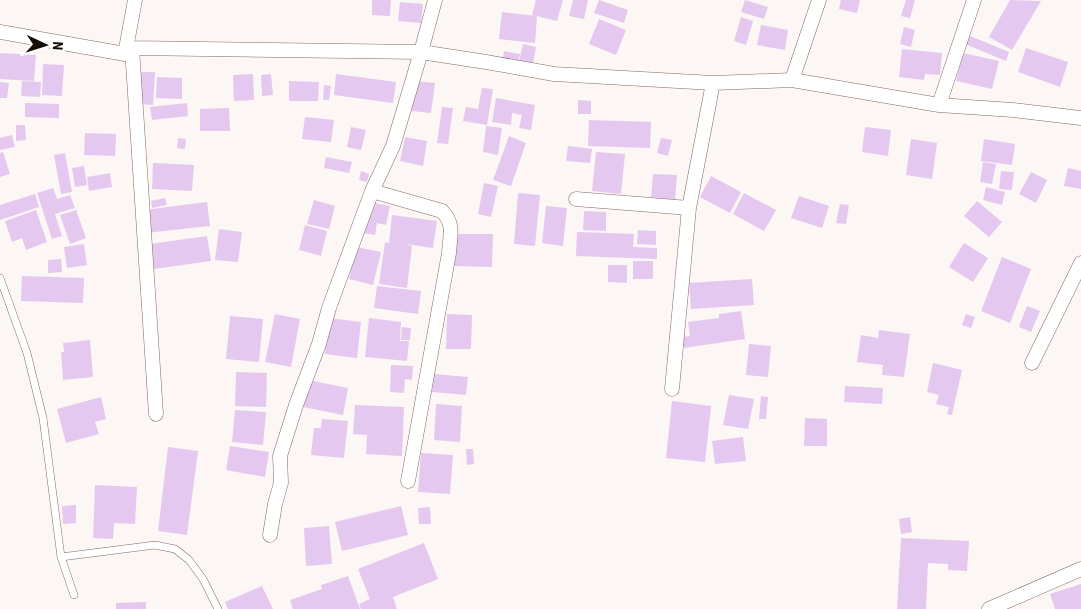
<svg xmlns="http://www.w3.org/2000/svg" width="1081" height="609" font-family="'Roboto Condensed',sans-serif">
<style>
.building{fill:#e5c8f0}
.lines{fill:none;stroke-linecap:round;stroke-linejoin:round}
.service-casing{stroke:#816a60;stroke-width:8}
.minor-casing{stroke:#816a60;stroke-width:15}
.service{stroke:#fff;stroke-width:7}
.minor{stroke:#fff;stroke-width:14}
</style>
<rect width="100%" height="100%" fill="#fcf6f4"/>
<path class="building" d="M372 0H391L390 16 372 15Z
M536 0H563L557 21 532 15Z
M573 0H588L584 19 569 16Z
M599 0 628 10 624 23 594 13Z
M745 0 768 7 764 19 741 12Z
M841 0H860L857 13 839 9Z
M906 0H915L910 18 901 16Z
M1010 0 1041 1 1012 50 989 37Z
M400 2 423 4 421 23 398 21Z
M502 12 537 16 535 43 499 39Z
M741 17 753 21 746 45 734 41Z
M599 19 626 30 616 55 589 44Z
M761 25 788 30 785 50 757 45Z
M904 27 915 30 911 47 900 44Z
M968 35 1009 52 1006 61 965 44Z
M523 44 536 47 533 64 519 61Z
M1026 48 1068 62 1060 87 1018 72Z
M902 49 942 53 940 75 925 74 924 80 899 77Z
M504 51 520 54 517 66 502 63Z
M0 53 36 55 34 81 0 79Z
M963 53 999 61 992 89 956 81Z
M43 64 64 65 62 96 42 95Z
M138 72H155L153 105 137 104Z
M253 74 254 100 234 101 233 75Z
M271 74 273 95 262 96 261 75Z
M336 74 396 82 393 103 334 95Z
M157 77 182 78V99L156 98Z
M22 81 41 82 40 97 21 96Z
M289 81 319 82 318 101H289Z
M415 81 435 83 431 113 411 111Z
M0 82 9 83 7 98H0Z
M324 85 331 86 329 100H323Z
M482 88 493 89 487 125 463 121 466 107 478 109Z
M496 98 535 105 531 130 519 128 522 115 512 113 511 125 492 122Z
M578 100 591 101V114H578Z
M25 103 59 104V118L25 117Z
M187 103 188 116 152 120 150 107Z
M442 107 453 108 448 144 437 143Z
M229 108 230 131H200V109Z
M305 117 334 120 331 142 302 139Z
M589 120 651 122 650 148 588 146Z
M16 125H25L26 140 16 141Z
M486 126 502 128 498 155 483 152Z
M351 127 366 130 361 150 347 147Z
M865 127 891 130 888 156 862 152Z
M85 133 116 134 115 156 84 155Z
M12 135 15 147 0 150V138Z
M509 136 526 143 511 186 493 180Z
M405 137 427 141 423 166 400 161Z
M178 138 186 139 185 149 177 148Z
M661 138 672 140 668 156 657 153Z
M911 139 937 143 932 179 906 175Z
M984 139 1015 144 1012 165 981 161Z
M568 146 592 149 590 163 566 161Z
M3 152 10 174 0 177V153Z
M596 152 625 154 621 194 592 191Z
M65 153 72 192 61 194 54 155Z
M326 157 352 162 349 173 324 168Z
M983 162 996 164 992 184 980 182Z
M153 163 194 165 192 191 152 189Z
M84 166 87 185 75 187 72 168Z
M1068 168 1081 171V189L1064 186Z
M361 171 369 174 367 182 359 180Z
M1001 171 1014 172 1012 190 999 189Z
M1031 172 1047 180 1036 203 1019 194Z
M110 173 112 187 89 191 87 177Z
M653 174 677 175 675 200 651 197Z
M711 176 741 192 730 213 700 197Z
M484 183 498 186 491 217 478 214Z
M986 187 1005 192 1002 205 983 200Z
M53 188 57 199 70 195 75 208 55 214 62 236 52 239 37 193Z
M518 193 540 195 535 246 514 244Z
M744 193 776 210 764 231 733 214Z
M35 194 39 207 0 220V205Z
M799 196 829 206 822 228 791 218Z
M165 198 167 205 152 208 151 201Z
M314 200 335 206 329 229 307 224Z
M977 201 1002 222 989 237 964 216Z
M207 202 210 226 146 233 144 210Z
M370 202 390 206 386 225 377 223 375 235 363 233Z
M840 204 849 205 846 224 836 223Z
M546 206 567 208 563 246 542 243Z
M36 210 47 242 26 250 22 238 12 242 5 221Z
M76 210 86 238 70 244 60 215Z
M584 211 606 212V231L583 230Z
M392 215 437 221 433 248 406 244 412 246 407 288 379 284 385 242 389 243Z
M305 225 327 231 321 256 299 250Z
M219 229 242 232 238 262 215 260Z
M638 230 656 231V245L637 244Z
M577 232 634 234 633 247 657 248V259L576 256Z
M453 234H493L492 267 453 266Z
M207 236 211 261 154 269 150 244Z
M964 243 988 258 973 282 949 267Z
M84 244 87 265 67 268 64 247Z
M356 247 381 252 373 285 349 279Z
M1002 257 1031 269 1010 323 981 311Z
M61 259 62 272 48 273V260Z
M633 261H653V279H633Z
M608 265H627V283L608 282Z
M22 276 84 278 83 303 21 301Z
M752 279 754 305 691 309 689 283Z
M377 286 421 291 418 314 374 308Z
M1027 306 1040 311 1031 332 1019 327Z
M741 311 745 339 684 348 682 337 690 336 688 322 719 318V314Z
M275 314 300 319 291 367 265 362Z
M447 314 472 315 471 349H446Z
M966 314 975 317 971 328 962 325Z
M230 316 263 319 259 362 226 359Z
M329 318 361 322 357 358 325 354Z
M369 318 401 322 400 341H409L407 361 365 357Z
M402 327 411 328 410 340H401Z
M879 330 910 334 904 377 882 375 883 365 857 362 861 335 878 338Z
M90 340 93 377 63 380 61 352H64L63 343Z
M749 344 771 346 768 377 746 375Z
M933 363 962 370 952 415 947 414 949 407 936 404 939 395 927 392Z
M391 365 413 366 412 380 405 379 404 393 390 392Z
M236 372 267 373 266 407 235 406Z
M434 374 468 377 466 395 432 392Z
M308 380 348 388 343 415 303 407Z
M845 386 883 388 882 404 844 402Z
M729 395 754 399 748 429 723 425Z
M761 396 768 397 766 419H759Z
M101 397 106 419 95 422 99 434 66 443 57 409Z
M672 401 711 406 705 462 666 458Z
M436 404 462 406 460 442 434 440Z
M355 405 404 407 402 456 366 454 367 435 353 434Z
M235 410 266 412 263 445 232 442Z
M805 418 827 419V446H804Z
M322 419 348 421 344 458 311 455 314 428H321Z
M743 437 746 461 715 464 712 441Z
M230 446 269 452 265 477 226 470Z
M168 447 198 451 187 535 158 531Z
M466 449H473L474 464 467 465Z
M421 453 453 455 450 494 418 492Z
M95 485 137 487 135 524 114 523 113 539 93 538Z
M76 505V523L63 524 62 506Z
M401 506 408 535 342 551 335 522Z
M430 507 431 524H419L418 508Z
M910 517 912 532 901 534 899 519Z
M329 526 332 564 306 566 304 528Z
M901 538 969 541 967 571 948 570V564L928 563 926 609H897Z
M424 543 438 579 393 597 397 609H361L359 604 370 599 358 569Z
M348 576 360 609H293L290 600 322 589 321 585Z
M1081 584V609H1055L1050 594Z
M262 586 273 609H228L225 602Z
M146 602V609H116V603Z"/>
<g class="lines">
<defs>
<path id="service" d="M0 278 27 353 43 418 61 557 74 595
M61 557 155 545 175 549 189 560 203 579 218 609"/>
<path id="minor" d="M0 32 125 54 132 48 421 52 486 62 554 74 713 83 792 80 939 105 1013 110 1081 118
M132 48 156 414
M125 54 135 0
M792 80 819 0
M939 105 974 0
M372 191 442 211C455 225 450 235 449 253L408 481
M576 199 689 208
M1032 363 1081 263
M672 389 689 208 713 83
M270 535 275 504 281 483 280 456 296 405 319 344 329 308 372 191 393 146 421 52 435 0
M989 609 1081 569"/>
</defs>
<use href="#service" class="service-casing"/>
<use href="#minor" class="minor-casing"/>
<use href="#service" class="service"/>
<use href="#minor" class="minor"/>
</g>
<g transform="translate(45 45) rotate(94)" stroke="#ffffff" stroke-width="4" paint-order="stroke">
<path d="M0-4L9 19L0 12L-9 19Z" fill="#170e0a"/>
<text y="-8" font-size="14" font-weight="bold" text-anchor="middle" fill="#170e0a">N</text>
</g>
</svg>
